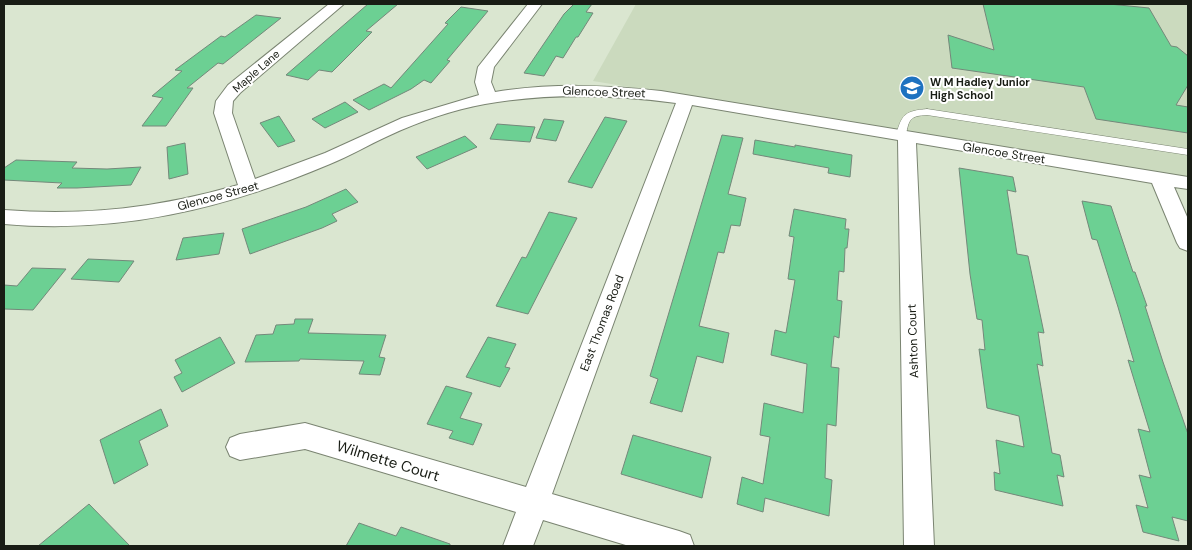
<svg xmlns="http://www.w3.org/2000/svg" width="1192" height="550" font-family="'DM Sans',sans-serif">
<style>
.built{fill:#cbdabe}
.building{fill:#6cd093;stroke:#74887a}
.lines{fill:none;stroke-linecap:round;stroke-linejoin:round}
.service-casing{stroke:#7a8471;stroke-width:1}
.minor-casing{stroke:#7a8471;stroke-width:2}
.service{fill:#fff;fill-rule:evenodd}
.minor{fill:#fff;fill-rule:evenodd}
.labels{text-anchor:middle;stroke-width:4;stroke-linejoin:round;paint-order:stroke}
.far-street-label{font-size:11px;fill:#191d15;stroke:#fff}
.far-poi-label{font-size:11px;font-weight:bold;fill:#191d15;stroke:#fff;text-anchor:start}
.street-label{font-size:12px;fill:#191d15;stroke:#fff}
.near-street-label{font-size:15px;fill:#191d15;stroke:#fff}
</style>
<rect width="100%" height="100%" fill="#dae6d0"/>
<path class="built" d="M636 4H1188V179L593 81Z"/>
<path class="building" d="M368 4H398L366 31 372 32 332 72 319 70 308 80 286 75Z
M574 4H592L586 12 593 13 578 37H576L563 58 556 56 544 76 524 73 564 14Z
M983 4H1109L1149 8 1171 46 1177 47 1188 56V85L1176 105 1188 107V133L1096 119 1084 87 952 68 948 35 994 50Z
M461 7 488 11 447 60 450 61 431 83 424 80 411 89 369 110 353 100 384 84 391 88 448 24 445 23Z
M256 15 281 18 223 64 218 63 187 88H193L166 126H142L163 98 152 96 182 71 175 70 221 36 225 37Z
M345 102 358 112 325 128 312 119Z
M279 116 295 141 278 147 260 123Z
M605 117 627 121 592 188 568 182Z
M544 119 564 121 556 141 536 138Z
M497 124 535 127 530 142 490 139Z
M722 135 743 138 728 194 746 198 740 226 731 225 724 253 718 252 699 326 729 333 723 363 697 356 682 412 650 403 658 379 650 376Z
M465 136 477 147 427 169 416 157Z
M755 140 795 147V145L852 155 850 177 828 173 829 168 753 154Z
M185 143 188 174 169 179 167 147Z
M16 160 77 162 72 168 107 169 141 167 131 185 77 188H57L62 183 4 180V168Z
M959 168 1013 177 1016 192 1007 190 1017 254 1028 256 1044 333 1038 332 1043 366 1037 364 1052 453 1060 455 1064 477 1057 475 1063 506 995 490 994 472 1000 474 996 440 1024 447 1019 416 987 408 979 349 985 350 982 320 977 319 970 274Z
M346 189 358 202 332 214 337 221 322 228 250 254 242 229 306 207Z
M1082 201 1111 206 1133 272H1135L1147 306H1145L1163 362 1188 434V521L1172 517 1179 541 1143 532 1136 505 1148 508 1139 475 1151 478 1138 429 1150 432 1128 360 1134 362 1118 307 1097 240 1092 239Z
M794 209 846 219 845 229H849L847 248H845L844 272 839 271 837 300 842 301 839 338 834 336 831 367 839 368 836 426 827 424 825 478 832 480 829 516 765 498 763 512 737 504 742 477 763 484 770 437 760 435 764 403 803 413 807 364 771 355 775 330 786 333 795 280 788 279 794 237 789 236Z
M549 212 577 218 528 314 496 306 522 257 526 258Z
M224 233 219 254 176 260 183 238Z
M88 259 134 261 119 282 71 279Z
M32 268 66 269 33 310 4 309V285L17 286Z
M295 319H313L308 333 386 335 379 357 385 358 380 375 359 374 364 361 300 359 299 361 245 362 256 335 273 334 276 325 294 324Z
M220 337 235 363 182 392 174 377 182 373 175 360Z
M488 337 516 344 505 367 510 368 500 387 466 377Z
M446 386 472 393 460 418 482 424 473 445 449 438 453 431 427 424Z
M161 409 168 426 139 441 148 465 114 484 100 440Z
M633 435 711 457 702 498 621 474Z
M89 504 130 546H38Z
M359 523 396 536 401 527 450 544V546H346Z"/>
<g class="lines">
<defs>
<path id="service" d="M927 109 1188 149V155L927 115C910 116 909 119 906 135L904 137H898L896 135C902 114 905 111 927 109Z"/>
<path id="minor" d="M329 4H344L240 93 233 101 232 113 255 179 325 153 402 118 479 95 475 82 478 67 528 4H542L494 67 491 82 495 92C551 83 605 85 661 91L1188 177V189L1174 187 1188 219V251L1180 248 1177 243 1152 183 916 143 934 546H904L898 140 692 105 552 494 679 531 690 535 694 546H629L543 520 533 546H503L516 512 305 449 240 460 230 456 226 447 230 438 240 434 305 423 526 487 676 103C611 94 549 93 485 104 452 110 418 122 388 136 368 145 350 156 330 164 224 209 120 234 4 224V210C86 216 159 208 238 185L214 113 216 101 228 85Z"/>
</defs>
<use href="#service" class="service-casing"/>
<use href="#minor" class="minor-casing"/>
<use href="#service" class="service"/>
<use href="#minor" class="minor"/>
</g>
<defs>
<symbol id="school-disc" viewBox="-11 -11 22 22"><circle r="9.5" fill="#1e72c0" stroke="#fff"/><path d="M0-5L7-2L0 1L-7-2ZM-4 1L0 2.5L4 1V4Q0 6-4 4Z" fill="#fff"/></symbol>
</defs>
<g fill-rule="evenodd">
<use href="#school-disc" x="898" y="74" width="28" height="28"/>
</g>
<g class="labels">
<g class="far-street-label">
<text transform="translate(256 71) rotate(-41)" y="4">Maple Lane</text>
</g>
<g class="far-poi-label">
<text x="930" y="86">W M Hadley Junior<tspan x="930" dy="13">High School</tspan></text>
</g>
<g class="street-label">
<text transform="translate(604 92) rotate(2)" y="4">Glencoe Street</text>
<text transform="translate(1004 153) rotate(9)" y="4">Glencoe Street</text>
<text transform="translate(218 196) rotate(-15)" y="4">Glencoe Street</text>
<text transform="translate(602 323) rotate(-69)" y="4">East Thomas Road</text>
<text transform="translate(913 341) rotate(-92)" y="4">Ashton Court</text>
</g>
<g class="near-street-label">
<text transform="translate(388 461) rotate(17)" y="5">Wilmette Court</text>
</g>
</g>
<rect width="1192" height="550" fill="none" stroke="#191d15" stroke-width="10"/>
</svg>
